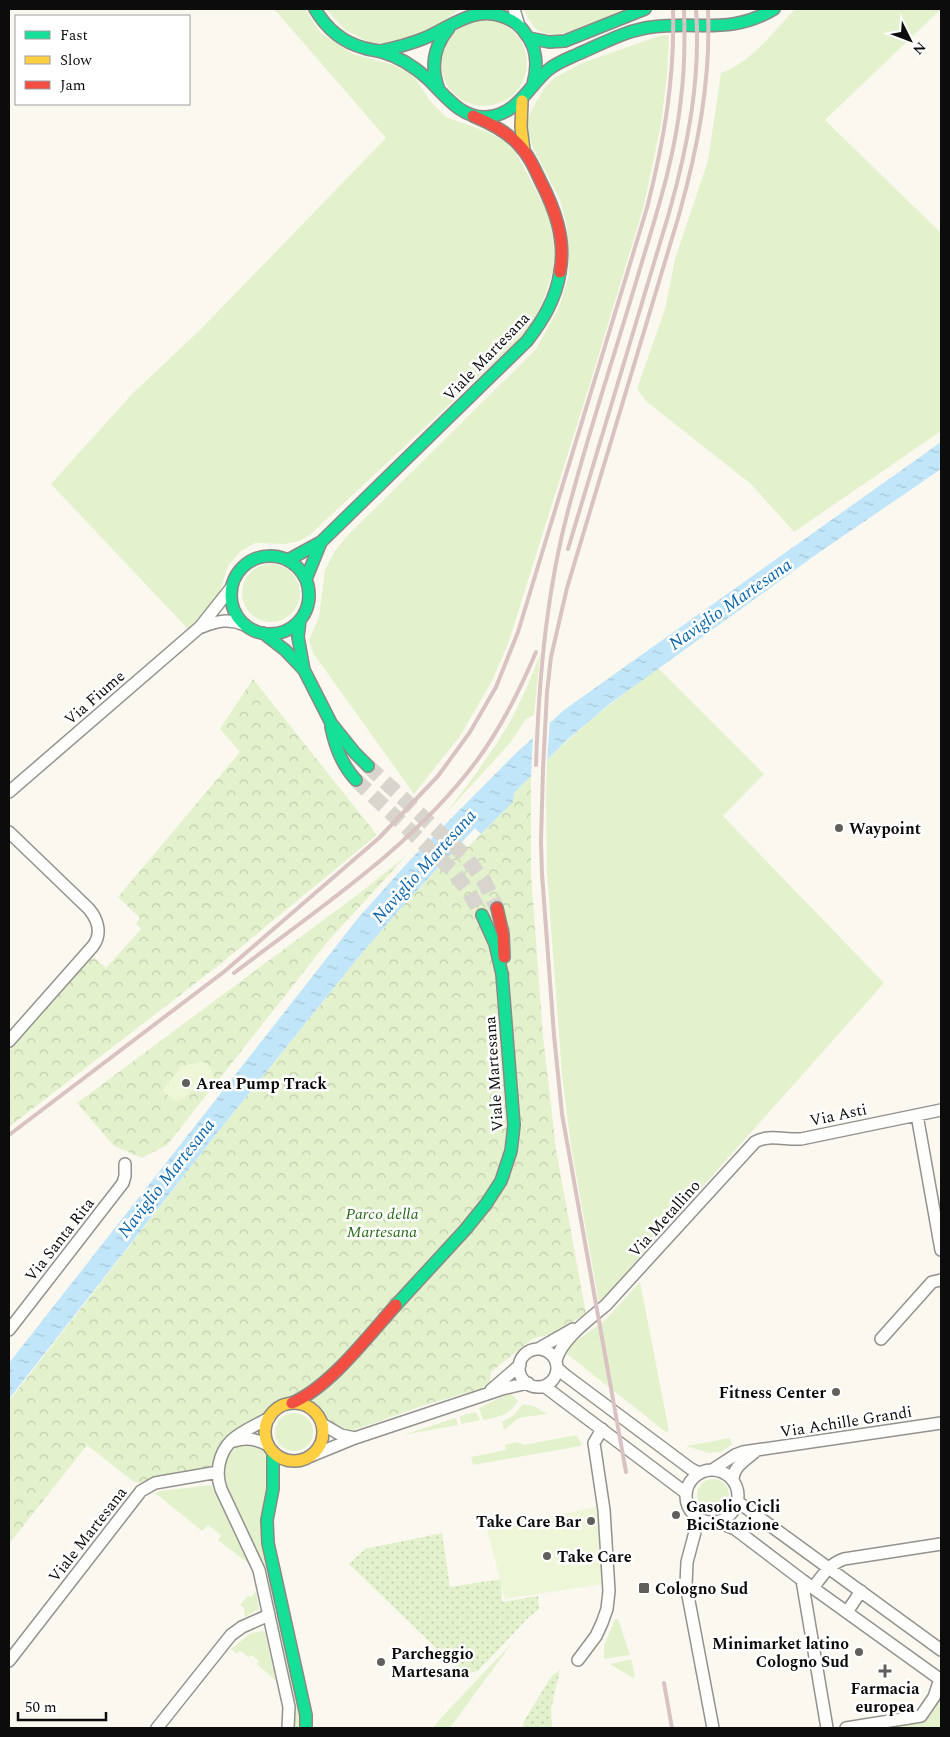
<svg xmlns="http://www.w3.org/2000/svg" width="950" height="1737" font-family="Spectral,serif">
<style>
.grass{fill:#e3f2cd}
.park{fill:url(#park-crowns)}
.garden{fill:url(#garden-dots)}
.pitch{fill:#eef6d8}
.water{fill:url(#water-ripples)}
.pier{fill:#fbf8f0}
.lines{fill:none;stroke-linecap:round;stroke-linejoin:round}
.secondary-tunnel{stroke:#d7d5ce;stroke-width:15;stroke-dasharray:15 8;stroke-linecap:butt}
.street-casing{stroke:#94928f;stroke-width:14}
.fast-casing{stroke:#8a8985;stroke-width:14}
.slow-casing{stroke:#8a8985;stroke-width:14}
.jam-casing{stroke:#8a8985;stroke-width:14}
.street{stroke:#fefefd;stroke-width:11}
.fast{stroke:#16e098;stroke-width:11}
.slow{stroke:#ffcf43;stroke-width:11}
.jam{stroke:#f24e42;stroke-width:11}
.rail{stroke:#d9c2c2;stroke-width:4}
.poi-dot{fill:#605f5c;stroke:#fff;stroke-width:2}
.labels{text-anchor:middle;stroke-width:5;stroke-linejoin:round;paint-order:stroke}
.street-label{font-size:16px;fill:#0c0c0c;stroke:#fff}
.poi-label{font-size:16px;font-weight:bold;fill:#0c0c0c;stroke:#fff;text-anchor:start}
.park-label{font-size:16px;font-style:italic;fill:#286a16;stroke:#fff}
.water-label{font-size:18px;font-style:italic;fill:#0964aa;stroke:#fff}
</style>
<defs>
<pattern id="park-crowns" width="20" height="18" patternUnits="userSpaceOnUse" patternTransform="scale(1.25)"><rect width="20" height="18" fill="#e3f2cd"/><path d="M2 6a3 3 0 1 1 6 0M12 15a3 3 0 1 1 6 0" fill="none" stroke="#c2ceaf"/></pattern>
<pattern id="garden-dots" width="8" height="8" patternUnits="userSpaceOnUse" patternTransform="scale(1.25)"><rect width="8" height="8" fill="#e3f2cd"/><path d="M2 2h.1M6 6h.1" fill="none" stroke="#c2ceaf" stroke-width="1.8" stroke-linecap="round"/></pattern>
<pattern id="water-ripples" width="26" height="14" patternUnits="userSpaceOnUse" patternTransform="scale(1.25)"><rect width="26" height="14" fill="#c2e6f9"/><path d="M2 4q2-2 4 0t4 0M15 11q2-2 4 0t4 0" fill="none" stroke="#a6c4d4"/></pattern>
</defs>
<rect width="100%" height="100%" fill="#fbf8f0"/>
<path class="grass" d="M274 9H305L321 33 353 54 394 65 414 76 430 101 446 117 488 132 506 142 516 153 548 212 554 241V256L553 270 543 302 529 328 517 341 310 535 299 541 286 544 255 543 241 551 228 566 219 594 188 629 51 484 133 393 199 331 386 138Z
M326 9H460L441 24 393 45 370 43 345 30Z
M523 9H626C604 18 557 46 536 29 530 24 527 15 523 9Z
M795 9H938L939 11 825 120 941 233V431L794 532 751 484 647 402 637 389 665 309 675 259 708 161 721 73C752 62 773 32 795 9Z
M441 63a43 43 0 1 1 86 0a43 43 0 1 1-86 0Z
M669 35 667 75 661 125 643 209 588 390 508 644 492 681 460 736 414 794 313 653 309 640 319 617 325 570 335 551 347 536 536 349 559 307 569 275 567 227 560 200 532 146 527 125 529 115 544 88 554 78 582 63 659 36Z
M242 593a29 29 0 1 1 58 0a29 29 0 1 1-58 0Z
M540 654 534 715 526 719 510 743 448 811C470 781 494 751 512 718 523 697 532 676 540 654Z
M658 668 764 774 723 816 884 983 599 1303 571 1146 562 1075 547 873 546 807 547 760C582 725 619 697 658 668Z
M640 1282 669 1431 666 1432 563 1351 605 1320Z
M510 1393 518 1401C509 1416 498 1417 483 1420L479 1408Z
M523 1404 533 1406 548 1414 523 1417 516 1420 504 1430 502 1422 514 1415Z
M476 1412 480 1420 461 1424 460 1416Z
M275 1432a19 19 0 1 1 38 0a19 19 0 1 1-38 0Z
M456 1418 458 1425 403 1435Z
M576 1435 582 1444 580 1446 473 1465 471 1457 506 1450 505 1445 517 1442 524 1445Z
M730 1438 732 1444 721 1452 709 1453 686 1446Z
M229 1442 268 1445V1509L306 1728H288L259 1570 219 1483Z
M697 1495a16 16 0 1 1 32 0a16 16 0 1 1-32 0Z
M211 1485 213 1488 249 1564 218 1540 221 1535 208 1525 202 1531 155 1493 160 1491Z
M256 1591 259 1609 245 1617 244 1608 240 1605 248 1596 251 1597Z
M615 1619H618L630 1655 604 1659V1646Z
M263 1631 265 1632 276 1681 257 1664 259 1661 251 1655 249 1657 240 1651 237 1654 231 1649 251 1633Z
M512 1643 450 1728H433L440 1719Z
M631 1659 635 1676 633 1678 610 1664Z
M936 1693 941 1697V1728H874L916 1719Z"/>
<path class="park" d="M253 679 377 835 219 965 9 1127V1051L92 956 106 968 141 929 136 923 140 918 118 897 240 752 220 729Z
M531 776V873L543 1036 556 1149 586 1314 549 1335 534 1338 491 1372 490 1386 425 1405 343 1434 321 1424 315 1410 290 1401 264 1421 229 1442 218 1471 148 1484 134 1482 87 1445 9 1544V1401L218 1132 357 959 408 900 462 842 468 847 513 802 514 793Z
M406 856 329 940 167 1145 142 1158 114 1146 77 1103 361 892Z"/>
<path class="garden" d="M442 1533 450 1587 501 1579 502 1602 538 1596 539 1609 528 1618 478 1671 463 1674 349 1564 365 1549Z
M560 1670 551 1709 552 1728H523L524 1721 551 1677Z"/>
<path class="pitch" d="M201 1062C209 1062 214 1071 212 1078L178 1101 173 1100 163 1091V1089L182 1066Z
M597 1507 603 1584 505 1599 487 1529Z"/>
<path class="water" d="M941 442V469L814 556 611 703 568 739 514 793 513 802 481 834 475 828 408 900 357 959 218 1132 9 1399V1363L359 917 410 860 515 754 564 710Z"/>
<path class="pier" d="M550 719 547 763 531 779 533 733Z"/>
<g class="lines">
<path class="secondary-tunnel" d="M368 766 466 857 484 881 497 908
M356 780 452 870 468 891 482 915"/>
<defs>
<path id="street" d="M514 9 519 26
M202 627C217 621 229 618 245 625
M9 792 200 627 231 588
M9 832 89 909C98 920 102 934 93 946L9 1041
M917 1115 941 1250
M9 1330 123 1183 125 1176V1164
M881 1339 932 1282 941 1280
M538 1349 573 1329
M519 1368a19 19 0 1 1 38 0a19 19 0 1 1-38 0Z
M556 1361C560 1340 591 1318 606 1305L755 1142C768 1134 785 1140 801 1139L941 1110
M557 1368 565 1375 691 1469 699 1473
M544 1386 686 1493
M491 1390 520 1365
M269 1418C257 1425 241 1431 231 1441 219 1453 215 1473 221 1489L259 1570 289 1707 288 1728
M322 1424 341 1435 355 1438
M234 1441C246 1437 257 1439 268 1445
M311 1456 355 1438 502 1389 528 1383
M686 1496a26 26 0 1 1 52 0a26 26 0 1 1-52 0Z
M712 1470 735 1455 743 1452 941 1423
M733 1480C733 1466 747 1459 756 1451
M738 1502 941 1650
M694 1515 695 1532 687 1562 686 1585 713 1728
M718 1522 735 1529 802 1580 941 1680
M802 1580 827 1728
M813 1588C822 1576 829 1564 844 1559L941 1544
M847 1612 861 1591
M578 1660 596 1636 602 1623 607 1609 609 1591 604 1510 594 1443 602 1429
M9 1661 141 1491 155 1483 218 1472
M157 1728 231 1635 242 1627 269 1615
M846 1728 921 1716 934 1697 940 1679"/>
<path id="fast" d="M315 9C326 28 342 42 364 48 370 50 376 50 382 52 399 57 415 67 428 79 445 95 460 118 486 117 517 115 527 88 548 70 556 63 567 59 578 54 602 44 626 30 652 27 698 21 731 35 774 9
M529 38 549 42 565 41 645 9
M380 51C395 48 410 44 425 38 451 27 474 5 504 17 512 20 520 25 525 33 537 47 538 66 533 84
M439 90C430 67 433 47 449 28
M231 595a39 39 0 1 1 78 0a39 39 0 1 1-78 0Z
M288 560 321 542 527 341C543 320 556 299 560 272
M306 579 321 542
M300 620 298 637 304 670
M263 633 285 650 304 670 331 723 355 753 368 766
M331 727C335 747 342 765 356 780
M396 1305 465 1230 486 1204 501 1181 511 1151 514 1125 502 974 495 944 482 915
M273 1452V1489L267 1520 268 1543 306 1715V1728"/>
<path id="slow" d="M522 101 521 127 524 150
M265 1432a29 29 0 1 1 58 0a29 29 0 1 1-58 0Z"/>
<path id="jam" d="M473 116C490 123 506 131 518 144 528 154 534 167 540 180 555 209 566 239 560 272
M497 908 503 934 504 957
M292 1403C330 1387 368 1336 396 1305"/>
</defs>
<use href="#street" class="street-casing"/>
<use href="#fast" class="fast-casing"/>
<use href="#slow" class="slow-casing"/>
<use href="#jam" class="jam-casing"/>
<use href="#street" class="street"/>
<use href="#fast" class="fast"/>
<use href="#slow" class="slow"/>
<use href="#jam" class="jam"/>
<path class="rail" d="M568 549 669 213C688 146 701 78 696 9
M536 765C539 675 547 583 572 496 592 421 617 347 639 272 656 215 675 158 681 98 685 68 685 39 684 9
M234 973C319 908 414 846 478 759 502 726 520 690 536 652
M9 1135 225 971 379 838 438 776 470 732 496 687 518 632 647 208C664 141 675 78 673 9
M626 1472 562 1114 554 1035 542 874 541 842 543 769 547 692 551 657 567 588 679 215C698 147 711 80 708 9
M664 1683 672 1728"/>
</g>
<g class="poi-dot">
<circle cx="839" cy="828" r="5"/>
<circle cx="186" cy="1083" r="5"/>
<circle cx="836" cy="1392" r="5"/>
<circle cx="676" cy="1515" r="5"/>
<circle cx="591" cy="1521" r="5"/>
<circle cx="547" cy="1556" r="5"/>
<rect x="638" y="1582" width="12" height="12" rx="2.5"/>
<circle cx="859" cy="1652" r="5"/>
<circle cx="381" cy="1662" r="5"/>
<path d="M882.5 1663.5h5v5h5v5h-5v5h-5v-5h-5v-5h5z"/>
</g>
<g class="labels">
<g class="street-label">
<text transform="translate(486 356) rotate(-46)" y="6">Viale Martesana</text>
<text transform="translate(94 697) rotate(-41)" y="6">Via Fiume</text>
<text transform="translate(493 1074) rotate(-94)" y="6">Viale Martesana</text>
<text transform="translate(838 1114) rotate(-12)" y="6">Via Asti</text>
<text transform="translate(664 1218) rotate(-48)" y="6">Via Metallino</text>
<text transform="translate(59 1239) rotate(-52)" y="6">Via Santa Rita</text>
<text transform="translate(846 1421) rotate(-9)" y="6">Via Achille Grandi</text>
<text transform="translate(87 1534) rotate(-52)" y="6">Viale Martesana</text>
</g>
<g class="poi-label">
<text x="849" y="834">Waypoint</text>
<text x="196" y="1089">Area Pump Track</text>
<text x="826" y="1398" text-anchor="end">Fitness Center</text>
<text x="686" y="1512">Gasolio Cicli<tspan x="686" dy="18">BiciStazione</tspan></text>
<text x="581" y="1527" text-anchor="end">Take Care Bar</text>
<text x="557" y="1562">Take Care</text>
<text x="655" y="1594">Cologno Sud</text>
<text x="849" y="1649" text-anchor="end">Minimarket latino<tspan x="849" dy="18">Cologno Sud</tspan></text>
<text x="391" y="1659">Parcheggio<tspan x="391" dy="18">Martesana</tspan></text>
<text x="885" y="1694" text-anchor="middle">Farmacia<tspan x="885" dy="18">europea</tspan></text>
</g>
<g class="park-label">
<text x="382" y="1219">Parco della<tspan x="382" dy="18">Martesana</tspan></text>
</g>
<g class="water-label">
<text transform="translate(730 604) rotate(-35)" y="6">Naviglio Martesana</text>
<text transform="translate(424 866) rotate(-48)" y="6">Naviglio Martesana</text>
<text transform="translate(166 1178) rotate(-52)" y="6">Naviglio Martesana</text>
</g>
</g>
<rect width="950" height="1737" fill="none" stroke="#0c0c0c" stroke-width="20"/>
<rect x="15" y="15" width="175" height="90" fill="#ffffff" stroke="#9e9e9e"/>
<rect x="25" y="31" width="25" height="8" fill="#16e098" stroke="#9e9e9e"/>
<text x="60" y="40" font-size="15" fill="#0c0c0c">Fast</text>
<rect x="25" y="56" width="25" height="8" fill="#ffcf43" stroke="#9e9e9e"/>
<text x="60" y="65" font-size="15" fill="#0c0c0c">Slow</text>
<rect x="25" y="81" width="25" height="8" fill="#f24e42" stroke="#9e9e9e"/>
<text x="60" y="90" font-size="15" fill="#0c0c0c">Jam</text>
<g transform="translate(910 40) rotate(132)" stroke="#ffffff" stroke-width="4" paint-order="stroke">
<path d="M0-4L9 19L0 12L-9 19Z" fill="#0c0c0c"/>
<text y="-8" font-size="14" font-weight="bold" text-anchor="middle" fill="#0c0c0c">N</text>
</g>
<path d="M18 1712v8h88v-8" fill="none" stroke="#0c0c0c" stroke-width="2.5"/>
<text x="25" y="1712" font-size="15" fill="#0c0c0c" stroke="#ffffff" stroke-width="4" paint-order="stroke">50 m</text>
</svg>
